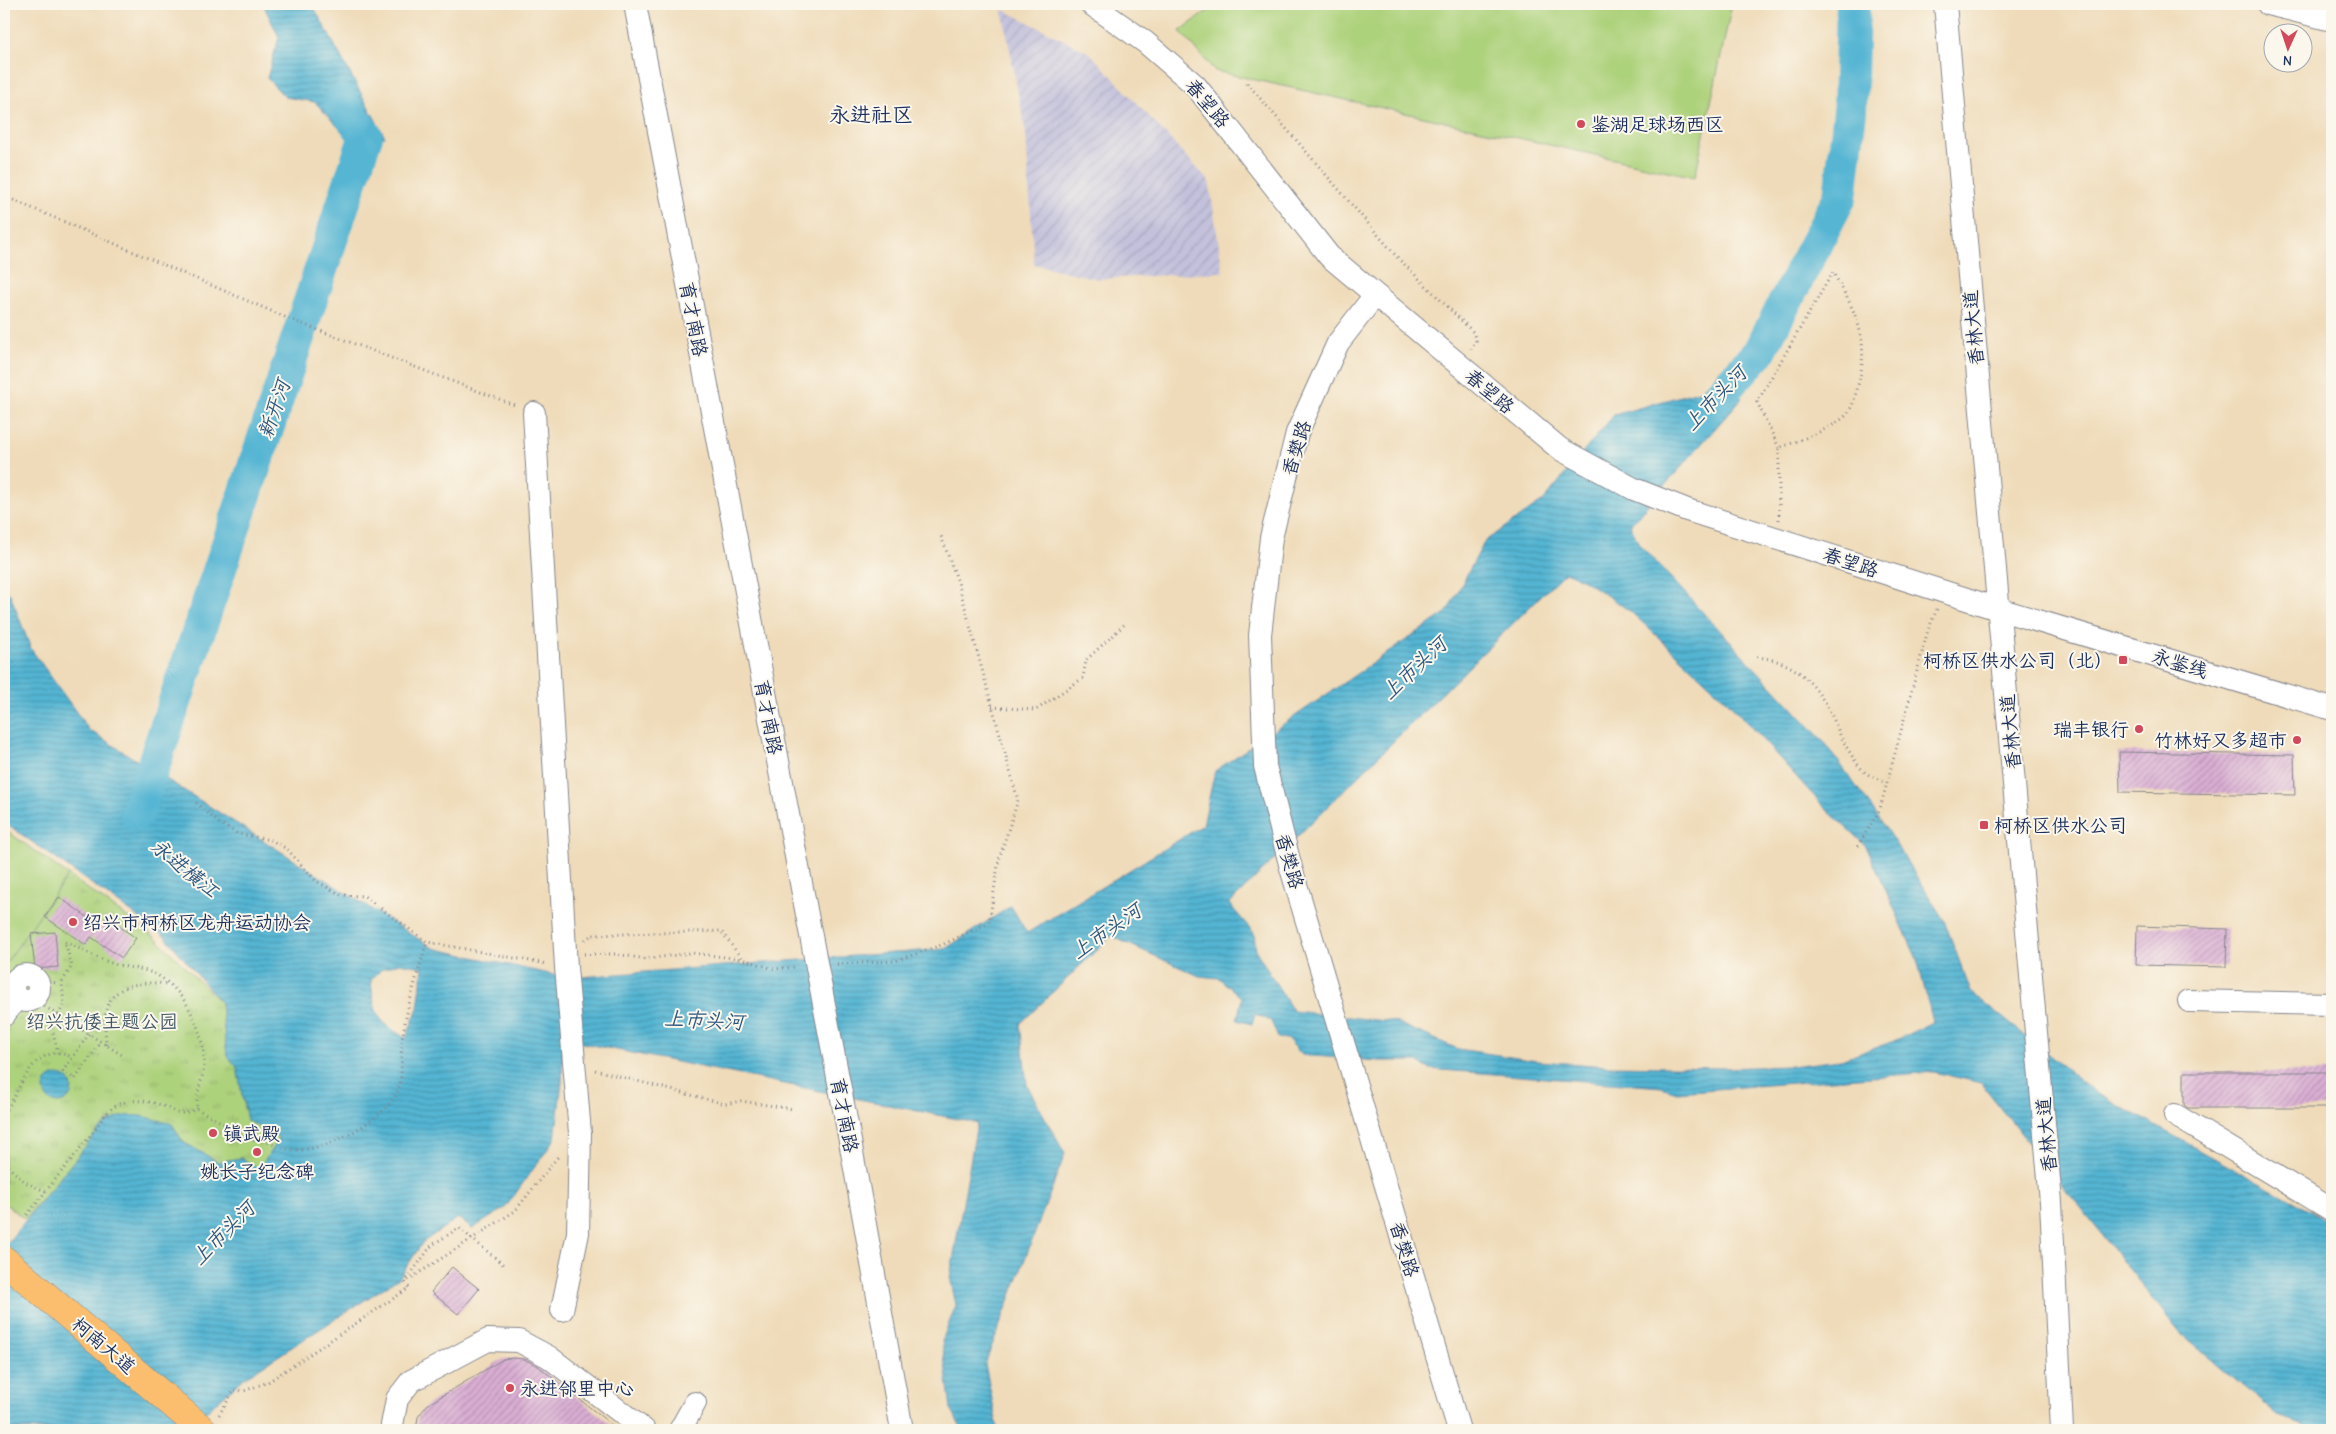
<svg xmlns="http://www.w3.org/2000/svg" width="2336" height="1434" font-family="'Comic Neue','LXGW WenKai TC',sans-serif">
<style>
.industrial{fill:url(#industrial-furrows)}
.grass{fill:#add27c;stroke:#64806d}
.park{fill:url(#park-tufts);stroke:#64806d}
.water{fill:url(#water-rules);stroke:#387298;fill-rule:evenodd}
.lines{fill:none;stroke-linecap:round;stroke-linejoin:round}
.river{stroke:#54b5d3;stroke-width:34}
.building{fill:url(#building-hatch)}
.minor-casing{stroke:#85858c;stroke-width:24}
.major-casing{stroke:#85858c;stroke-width:29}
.path{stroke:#85858c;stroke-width:3;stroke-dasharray:1 4;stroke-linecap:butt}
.minor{stroke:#fff;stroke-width:22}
.major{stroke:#fbbe6e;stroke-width:28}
.minor-bridge-casing{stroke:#85858c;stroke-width:24;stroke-linecap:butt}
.minor-bridge{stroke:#fff;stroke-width:22}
.poi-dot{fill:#d1495b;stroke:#fbf7ec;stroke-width:2}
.labels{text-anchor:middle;stroke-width:4;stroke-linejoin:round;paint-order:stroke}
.street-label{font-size:19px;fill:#1b2f5e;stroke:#fbf7ec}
.poi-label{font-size:19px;fill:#1b2f5e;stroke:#fbf7ec;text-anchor:start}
.park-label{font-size:19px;fill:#405866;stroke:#fbf7ec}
.water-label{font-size:20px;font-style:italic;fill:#2c5781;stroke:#fbf7ec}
.quarter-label{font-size:21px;fill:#1b2f5e;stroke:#fbf7ec}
</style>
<defs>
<pattern id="industrial-furrows" width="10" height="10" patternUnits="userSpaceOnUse" patternTransform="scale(1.25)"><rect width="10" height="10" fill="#c3c1db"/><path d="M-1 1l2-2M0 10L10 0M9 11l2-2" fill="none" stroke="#a7a6be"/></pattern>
<pattern id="park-tufts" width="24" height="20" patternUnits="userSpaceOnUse" patternTransform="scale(1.25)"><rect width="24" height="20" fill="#add27c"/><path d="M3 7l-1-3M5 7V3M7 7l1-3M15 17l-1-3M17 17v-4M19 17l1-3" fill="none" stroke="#94b56e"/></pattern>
<pattern id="water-rules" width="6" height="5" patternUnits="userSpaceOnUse" patternTransform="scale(1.25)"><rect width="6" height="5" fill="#54b5d3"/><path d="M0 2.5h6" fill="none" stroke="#4594ae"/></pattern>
<pattern id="building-hatch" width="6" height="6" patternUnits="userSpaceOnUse" patternTransform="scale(1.25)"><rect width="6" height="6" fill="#dbafd4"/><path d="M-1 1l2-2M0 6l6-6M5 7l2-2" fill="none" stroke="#b18faf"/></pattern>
</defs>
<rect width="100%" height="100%" fill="#fbf7ec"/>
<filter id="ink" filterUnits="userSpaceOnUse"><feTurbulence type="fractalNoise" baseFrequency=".02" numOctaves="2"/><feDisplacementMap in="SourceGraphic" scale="10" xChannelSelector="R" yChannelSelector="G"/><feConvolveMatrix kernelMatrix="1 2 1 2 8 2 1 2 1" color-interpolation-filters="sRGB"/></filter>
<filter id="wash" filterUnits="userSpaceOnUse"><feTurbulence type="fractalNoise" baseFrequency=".0096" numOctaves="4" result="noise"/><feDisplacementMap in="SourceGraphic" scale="20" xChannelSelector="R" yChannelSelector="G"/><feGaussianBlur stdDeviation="1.12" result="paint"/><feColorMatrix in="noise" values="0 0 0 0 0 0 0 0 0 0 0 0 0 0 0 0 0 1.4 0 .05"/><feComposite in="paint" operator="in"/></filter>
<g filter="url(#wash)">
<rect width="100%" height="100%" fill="#efdbb9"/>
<path class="industrial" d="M1002 9 1090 53 1209 181 1223 272 1097 279 1034 264 1026 134Z"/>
<path class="grass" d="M1217 4H1732L1695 177 1215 71 1180 31Z
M4 829 68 875 4 966Z"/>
<path class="park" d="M68 875 155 937 221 1003 227 1055 237 1067 247 1120 279 1138 260 1169 241 1158 218 1162 183 1142 172 1124 108 1121 25 1219 4 1203V966Z"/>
<path class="water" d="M263 4H312L385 137 350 140 315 102 285 97 267 78 279 37Z
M1723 384 1742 398 1630 525 1639 544 1826 744 1881 821 1944 920 1971 992 2096 1093 2332 1223V1430H2319L2278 1416 2180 1333 1981 1083 1934 1072 1677 1092 1662 1087 1429 1069 1416 1061H1379L1302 1055 1288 1039 1278 1038 1271 1021 1255 1014 1252 1024 1237 1020 1242 998 1219 978 1199 976 1111 936 1020 1024 1027 1085 1065 1154 985 1364 998 1430H962L951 1409 942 1341 956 1305 950 1277 977 1123 563 1039 562 1082 555 1139 505 1208 472 1229 458 1218 423 1242 399 1278 244 1378 185 1430H4V1247L98 1131C122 1107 143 1116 172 1124L183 1142 218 1162 241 1158 259 1169 279 1138 247 1120 237 1067 227 1055 221 1003 165 936 4 822V588L10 594 31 649 89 730 433 948 567 978 945 949 1011 906 1027 933 1203 825 1215 771 1447 612 1485 541 1543 501 1614 415ZM1565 572 1582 579 1630 611 1729 703 1824 807 1866 846 1917 959 1933 1022 1894 1041 1841 1060 1791 1066 1723 1068 1608 1066 1537 1061 1458 1049 1395 1022 1293 1011 1256 951 1254 933 1229 904ZM399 963 423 967 418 1008 406 1038C376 1021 374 1014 371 980L382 969Z
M44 1089a14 14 0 1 1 28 0a14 14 0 1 1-28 0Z"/>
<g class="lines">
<path class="river" d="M1696 420 1759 352 1840 197 1850 111 1853 4
M137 814 366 136 340 101"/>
</g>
<g id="blocks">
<path class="building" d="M2119 752 2294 755 2295 795 2120 792Z
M59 897 100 926 106 917 136 938 122 958 91 937 86 945 45 917Z
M2137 926 2227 929 2226 967 2136 965Z
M55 932 58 967 35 969 31 934Z
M2184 1072H2332V1108H2188L2184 1105Z
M452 1267 479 1289 458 1314 431 1292Z
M514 1358 524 1359 538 1366 618 1430H416L418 1417 427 1405 503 1359Z"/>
</g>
</g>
<g filter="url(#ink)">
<use href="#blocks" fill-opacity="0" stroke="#85858c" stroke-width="1"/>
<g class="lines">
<defs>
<path id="minor" d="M635 4 815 957
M1091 4 1145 42 1195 85 1329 256 1560 449 1634 489 1687 510 1998 609 2332 709
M1945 4 2051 1202 2062 1430
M2268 4 2332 20
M1375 295 1338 343 1297 433 1271 538 1260 635 1265 766 1291 868 1459 1430
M534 413 566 967 580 1133 578 1233 562 1310
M13 988a13 13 0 1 1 26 0a13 13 0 1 1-26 0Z
M2189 1001 2332 1004
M4 1015 17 997
M2175 1115 2332 1210
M848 1130 902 1430
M393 1430 392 1425 397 1399 411 1381 488 1340 519 1341 549 1357 644 1430
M680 1430 695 1403"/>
<path id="major" d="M4 1260 203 1430"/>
</defs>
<use href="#minor" class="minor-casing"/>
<use href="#major" class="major-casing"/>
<path class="path" d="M1164 4 1171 9
M1247 83 1397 257 1473 332 1476 341 1471 349
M4 196 292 320 517 406
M1779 520V448C1800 440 1824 432 1842 419 1852 411 1854 400 1857 389 1871 339 1857 315 1833 272L1757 402 1779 448
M1757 657C1793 661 1811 678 1829 710 1836 723 1840 738 1849 751 1854 759 1859 768 1866 773 1872 777 1880 780 1887 783
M992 707 1036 710 1083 678 1086 660 1126 623
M196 803 219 823 238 834 271 840 287 849 316 881 341 895 364 896 427 942 547 964
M1858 846 1880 809 1928 630 1937 609
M585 940 592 935 721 931 742 959 774 969 796 967
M65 942C81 949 97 958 114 964 127 968 142 968 155 974 185 990 201 1025 204 1057 206 1077 195 1089 197 1109
M584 954H615L646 959 692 953 741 959
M837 964 895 961 944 944 989 923 999 859 1018 800 958 582 941 536
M39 984 62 982
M36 1001 122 1055
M83 1030 104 1017
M89 1034 63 1071 75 1079 101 1042
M106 1045C106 1036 104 1025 105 1017 109 983 141 981 167 984
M58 1053 52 1028 64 1004 62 982 72 966 65 942
M595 1070 725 1104 741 1101 793 1109
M4 1113C20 1093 27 1055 57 1053 62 1053 69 1056 73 1057
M4 1163 25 1182 47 1192
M27 1215 98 1126C111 1100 134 1096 161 1105 167 1107 175 1113 182 1113 187 1113 193 1110 197 1109L254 1140 256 1135C268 1143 280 1149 295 1150 325 1152 381 1121 396 1095 405 1078 399 1053 403 1034 408 1003 418 972 427 942
M407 1279 432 1245 459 1228 505 1266
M219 1415 234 1390 244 1391 268 1382 409 1288 405 1282 515 1211 560 1154"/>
<use href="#minor" class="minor"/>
<use href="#major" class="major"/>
<defs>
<path id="minor-bridge" d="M815 957 848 1130"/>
</defs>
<use href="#minor-bridge" class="minor-bridge-casing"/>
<use href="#minor-bridge" class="minor-bridge"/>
</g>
</g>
<g class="poi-dot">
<circle cx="1581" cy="124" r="5"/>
<rect x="2118" y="655" width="10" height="10" rx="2.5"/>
<circle cx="2139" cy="729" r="5"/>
<circle cx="2297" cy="740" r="5"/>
<rect x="1979" y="820" width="10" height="10" rx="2.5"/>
<circle cx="73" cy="922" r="5"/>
<circle cx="213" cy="1133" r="5"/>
<circle cx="257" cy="1152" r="5"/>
<circle cx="510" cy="1388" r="5"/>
</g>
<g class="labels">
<g class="street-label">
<text transform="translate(1208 103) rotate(50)" y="7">春望路</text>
<text transform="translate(694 319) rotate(79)" y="7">育才南路</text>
<text transform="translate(1973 328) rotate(-95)" y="7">香林大道</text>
<text transform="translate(1490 391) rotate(40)" y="7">春望路</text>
<text transform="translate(1296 448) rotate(-73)" y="7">香樊路</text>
<text transform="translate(1851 562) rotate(18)" y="7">春望路</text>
<text transform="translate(2180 663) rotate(17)" y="7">永鉴线</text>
<text transform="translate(769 717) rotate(79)" y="7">育才南路</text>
<text transform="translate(2010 732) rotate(-95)" y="7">香林大道</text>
<text transform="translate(1290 861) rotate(74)" y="7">香樊路</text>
<text transform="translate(845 1115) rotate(79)" y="7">育才南路</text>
<text transform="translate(2046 1135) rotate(-95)" y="7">香林大道</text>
<text transform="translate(1405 1249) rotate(73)" y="7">香樊路</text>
<text transform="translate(104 1345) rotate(40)" y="7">柯南大道</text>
</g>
<g class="poi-label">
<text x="1591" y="131">鉴湖足球场西区</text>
<text x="2113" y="667" text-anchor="end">柯桥区供水公司（北）</text>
<text x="2129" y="736" text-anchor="end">瑞丰银行</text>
<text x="2287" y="747" text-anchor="end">竹林好又多超市</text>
<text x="1994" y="832">柯桥区供水公司</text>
<text x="83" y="929">绍兴市柯桥区龙舟运动协会</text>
<text x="223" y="1140">镇武殿</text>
<text x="257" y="1178" text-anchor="middle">姚长子纪念碑</text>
<text x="520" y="1395">永进邻里中心</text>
</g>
<g class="park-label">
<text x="102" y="1028">绍兴抗倭主题公园</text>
</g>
<g class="water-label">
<text transform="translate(1715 398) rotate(-46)" y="7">上市头河</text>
<text transform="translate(274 409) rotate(-71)" y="7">新开河</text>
<text transform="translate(1414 668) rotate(-43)" y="7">上市头河</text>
<text transform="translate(185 868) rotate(39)" y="7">永进横江</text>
<text transform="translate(1106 931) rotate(-35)" y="7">上市头河</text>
<text transform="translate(704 1020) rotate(3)" y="7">上市头河</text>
<text transform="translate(223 1233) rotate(-45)" y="7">上市头河</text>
</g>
<g class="quarter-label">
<text x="871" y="122">永进社区</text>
</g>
</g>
<rect width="2336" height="1434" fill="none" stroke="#fbf7ec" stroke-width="20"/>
<g transform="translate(2288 48) rotate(183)"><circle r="24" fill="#fbf7ec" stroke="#a1a7b3"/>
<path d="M0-4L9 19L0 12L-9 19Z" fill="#d1495b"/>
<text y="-8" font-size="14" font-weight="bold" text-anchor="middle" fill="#1b2f5e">N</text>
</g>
</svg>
